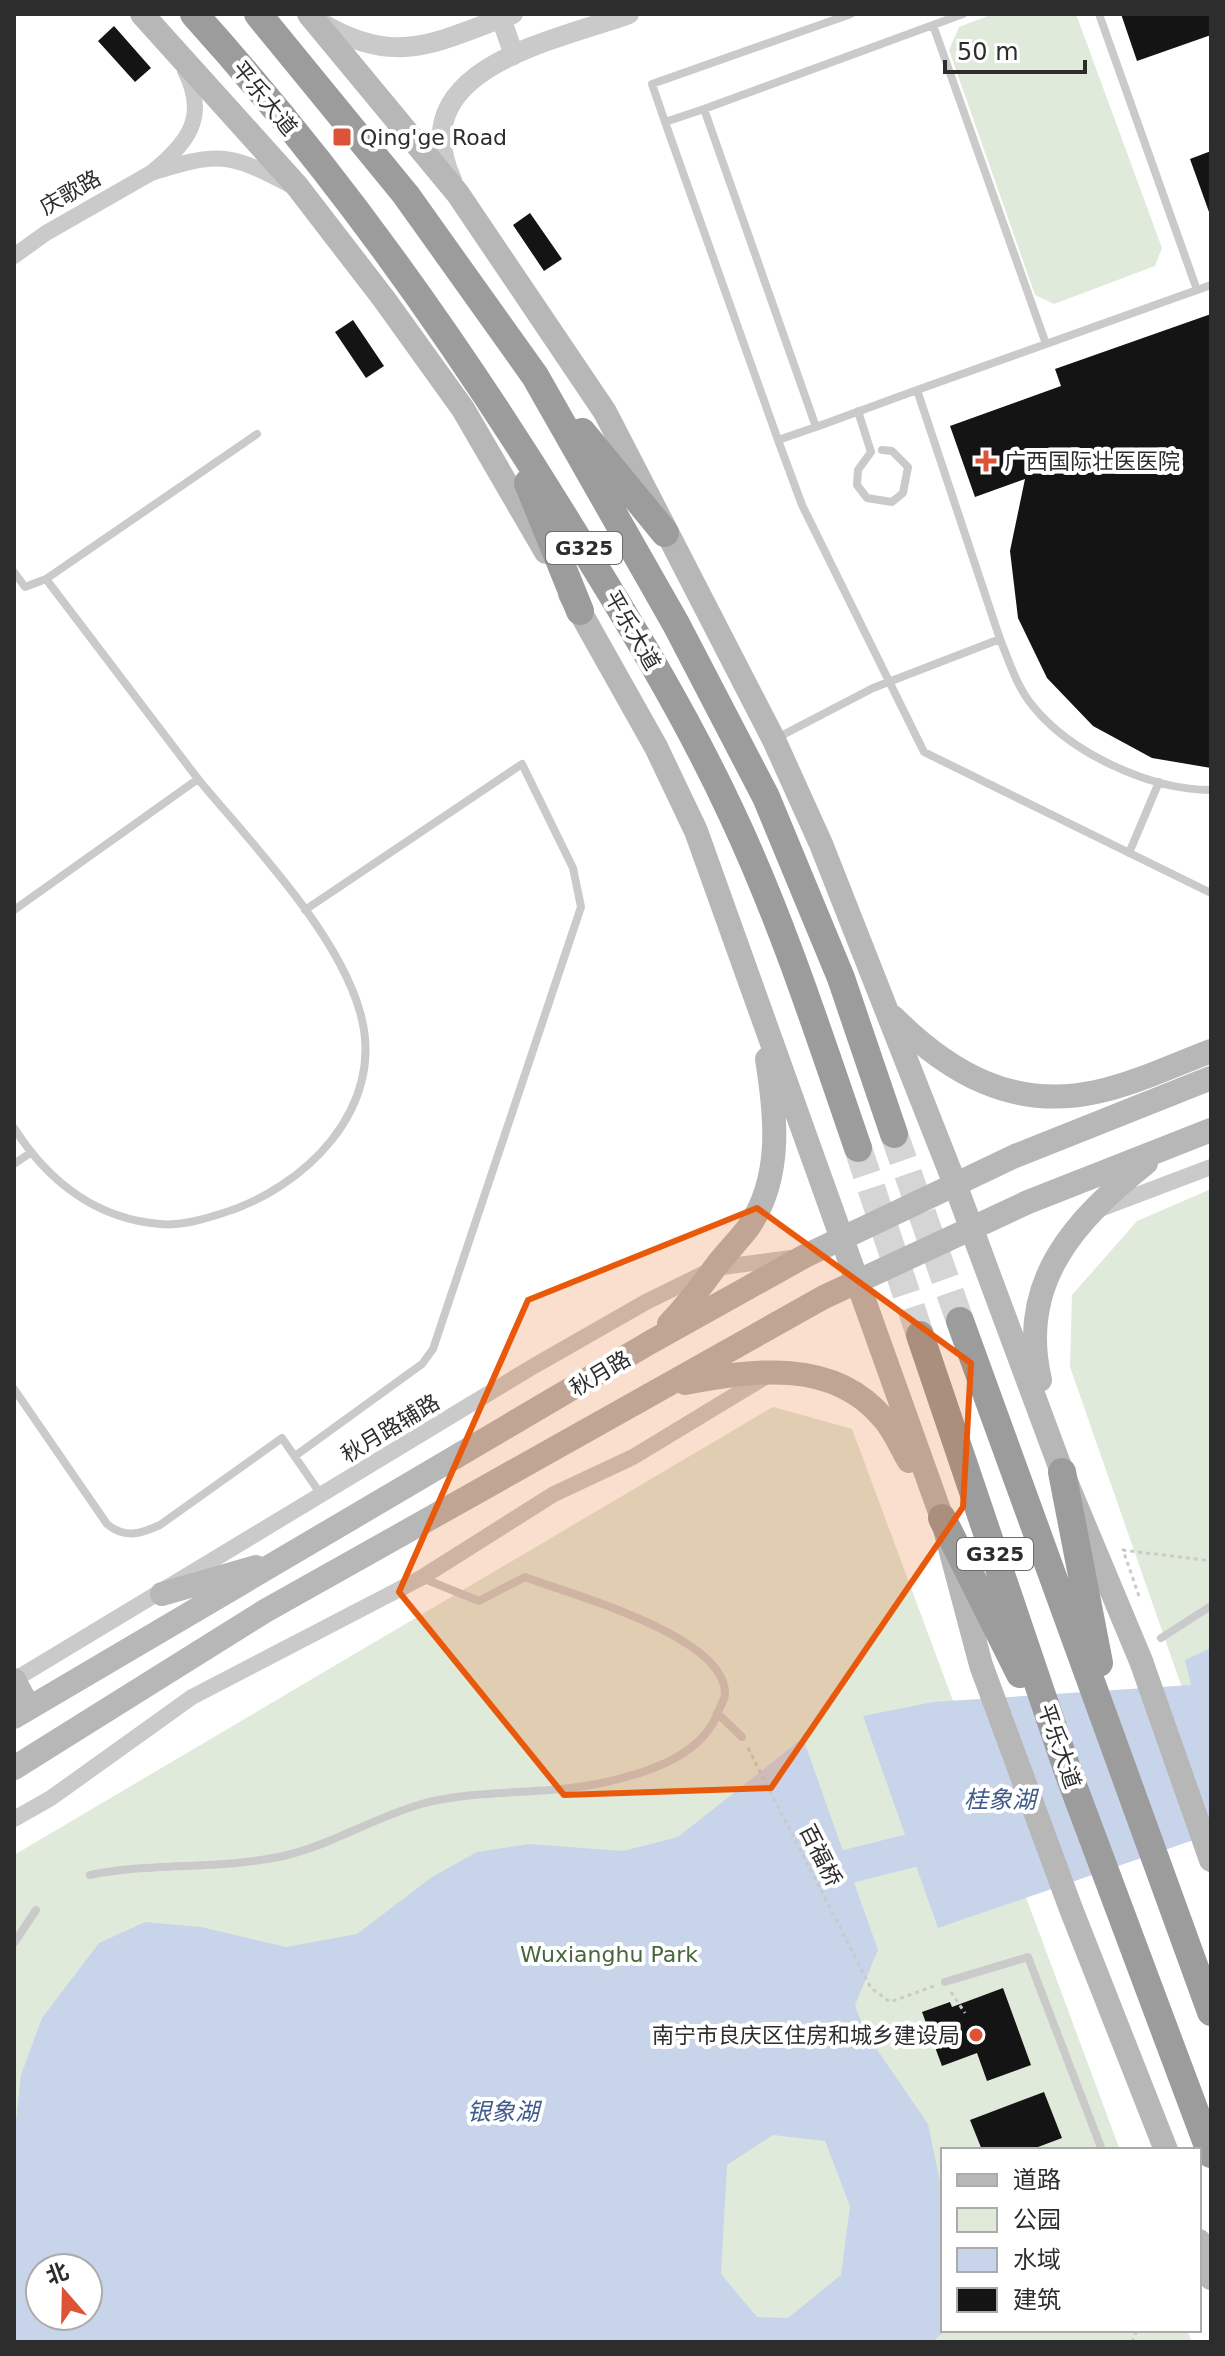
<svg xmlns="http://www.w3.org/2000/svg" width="1225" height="2356" font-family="'DejaVu Sans','Noto Sans SC',sans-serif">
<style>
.green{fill:#e0eadb;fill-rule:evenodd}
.water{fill:#c8d4e9;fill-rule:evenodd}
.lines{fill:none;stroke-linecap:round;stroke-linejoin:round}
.river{stroke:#c8d4e9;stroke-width:34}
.building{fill:#141414}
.trunk-tunnel{stroke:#d5d5d5;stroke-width:28;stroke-dasharray:28 14;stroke-linecap:butt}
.path{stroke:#cacaca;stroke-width:3;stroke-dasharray:4 4;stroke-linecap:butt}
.service{stroke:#cacaca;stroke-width:8}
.minor{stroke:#cacaca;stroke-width:16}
.tertiary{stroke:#cacaca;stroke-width:20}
.secondary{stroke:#b7b7b7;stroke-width:24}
.trunk{stroke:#9c9c9c;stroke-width:28}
.marked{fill:#e8590c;fill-opacity:0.2;stroke:#e8590c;stroke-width:6;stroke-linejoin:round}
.poi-dot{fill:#dc5338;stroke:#fff;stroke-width:3}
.labels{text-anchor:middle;stroke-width:8;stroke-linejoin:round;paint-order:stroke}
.shield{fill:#fff;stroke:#6c6c6c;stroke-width:2}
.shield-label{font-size:20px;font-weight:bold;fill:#2d2d2d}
.street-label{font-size:22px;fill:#2d2d2d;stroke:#fff}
.poi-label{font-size:22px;fill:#2d2d2d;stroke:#fff;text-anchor:start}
.park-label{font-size:22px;fill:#46663d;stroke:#fff}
.water-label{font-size:24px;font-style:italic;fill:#405c8b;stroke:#fff}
</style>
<rect width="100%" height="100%" fill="#fff"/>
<path class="green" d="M993 14H1076L1162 248 1155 266 1054 304 1035 295 949 50 959 27Z
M1211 1189V1771L1070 1367 1072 1295 1137 1221Z
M773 1407 852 1429 1120 2150H943V2330H1187L1192 2342H14V1855ZM40 2268H88V2316H40Z"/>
<path class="water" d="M1211 1648V1834L938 1928 863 1716 933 1702 1191 1685 1185 1660Z
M803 1738 878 1950 855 2005 865 2032 928 2124 943 2196V2330H946L932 2342H14V2140L21 2075 42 2018 99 1943 145 1922 201 1927 286 1947 357 1934 432 1877 477 1852 529 1844 623 1851 678 1837ZM773 2135 825 2141 850 2206 841 2275 788 2318 757 2317 721 2274 727 2165ZM40 2268H88V2316H40Z"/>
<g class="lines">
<path class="river" d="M802 1878 957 1839"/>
</g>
<path class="building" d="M1121 14H1211V35L1137 61Z
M114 26 151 68 135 82 98 41Z
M1211 151V212H1209L1190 159Z
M530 213 562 259 544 271 513 225Z
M1211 314V768L1152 758 1093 726 1047 678 1018 618 1010 551 1025 479 975 497 950 426 1061 386 1055 369Z
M353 320 384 366 366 378 335 332Z
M1003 1988 1031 2065 987 2081 977 2053 942 2066 922 2012 950 2002 952 2007Z
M1044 2092 1062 2138 1030 2150H982L970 2120Z"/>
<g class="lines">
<path class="trunk-tunnel" d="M894 1134 960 1321
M858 1148 920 1335"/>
<path class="path" d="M1139 1596 1123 1550 1211 1561
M748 1748 871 1988 890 2002 934 1986
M951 1992 965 2013
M1132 2342 1137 2330"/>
<path class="service" d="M1099 14 1197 290
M933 25 1046 344
M704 109 665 122 778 440
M665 122 652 84 851 14
M917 390 816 427 704 109 963 14
M858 411 871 452 858 470 857 485 867 498 892 502 903 493 908 467 892 451 882 450
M816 427 778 440 802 505 924 752 1211 893
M14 572 25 587 46 579 257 434
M46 579 198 779
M1000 639 917 390 1211 285
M775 739 873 688 1000 639C1009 661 1017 687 1032 705 1070 753 1150 790 1211 790
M1129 853 1159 782
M14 910 198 779C251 843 337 931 360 1012 388 1108 304 1189 220 1214 201 1220 180 1226 160 1224 96 1219 48 1181 14 1128
M14 1164 30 1153
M14 1389 107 1524C125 1539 140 1534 160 1525L282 1438 322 1496
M295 1456 422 1364 433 1349 581 907 573 868 522 764 305 910
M1161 1638 1211 1606
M717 1713 742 1737
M90 1875C154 1862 219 1870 283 1856 332 1845 376 1816 425 1803 484 1788 546 1796 606 1782 646 1773 698 1757 716 1717 718 1711 724 1701 725 1695 728 1636 569 1594 525 1577L479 1601 422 1578
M14 1943 36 1910
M945 1982 1028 1957 1102 2150"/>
<path class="minor" d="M185 71C209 117 187 144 151 173 218 152 228 152 290 185
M14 256 46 233 151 173
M1100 1209 1211 1167
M14 1680 534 1366 646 1302 715 1268 791 1258
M14 1819 51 1798 192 1697 421 1578 554 1494 633 1457 770 1374"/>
<path class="tertiary" d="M501 18 514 55
M320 22C397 69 437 41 513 14
M452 180C401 68 554 41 629 14"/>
<path class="secondary" d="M142 14 297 186 384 299 463 409 546 552
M309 14 458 194 605 412 774 740 821 844 955 1184 1062 1472 1141 1661 1211 1860
M570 594 656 747 696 831 942 1518 981 1665 1071 1909 1166 2150
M893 1017C949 1073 1013 1110 1096 1092 1134 1084 1174 1065 1211 1051
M669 1324C687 1305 701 1287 716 1266 726 1253 738 1241 748 1228 783 1178 776 1115 767 1059
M1040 1380C1017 1282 1075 1220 1146 1163
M685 1383C752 1370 833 1358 883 1418 894 1430 901 1448 909 1461
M162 1594 256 1567
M14 1680 29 1708
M14 1717 649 1343 805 1256 1015 1156 1211 1078
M14 1768 265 1611 824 1297 1028 1202 1211 1130
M1199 2241 1211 2278"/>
<path class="trunk" d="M194 14C337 172 460 347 571 528 628 620 685 713 731 812 782 920 819 1035 858 1148
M258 14 406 195 535 376 676 624 766 797 841 978 894 1134
M582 432 665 533
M528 483 580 611
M960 1321 1211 2012
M920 1335 1068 1772 1211 2154
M1062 1472 1099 1663
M942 1518 1020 1674"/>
</g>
<path class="marked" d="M757 1208 971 1363 963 1507 771 1788 564 1795 399 1592 528 1300Z"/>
<g class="poi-dot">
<rect x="332" y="127" width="20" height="20" rx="4"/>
<path d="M982 449h8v8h8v8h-8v8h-8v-8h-8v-8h8z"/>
<circle cx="976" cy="2035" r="8"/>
</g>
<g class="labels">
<g class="shield">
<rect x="546" y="532" width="76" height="32" rx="6"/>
<rect x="957" y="1538" width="76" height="32" rx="6"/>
</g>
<g class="shield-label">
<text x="584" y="555">G325</text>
<text x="995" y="1561">G325</text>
</g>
<g class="street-label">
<text transform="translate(265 98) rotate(51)" y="8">平乐大道</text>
<text transform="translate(70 192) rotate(-30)" y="8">庆歌路</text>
<text transform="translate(633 630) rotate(60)" y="8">平乐大道</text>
<text transform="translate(600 1373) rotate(-31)" y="8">秋月路</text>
<text transform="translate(390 1428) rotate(-31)" y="8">秋月路辅路</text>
<text transform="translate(1060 1746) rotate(71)" y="8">平乐大道</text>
<text transform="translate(821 1855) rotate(63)" y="8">百福桥</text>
</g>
<g class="poi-label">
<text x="360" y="145">Qing'ge Road</text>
<text x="1004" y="469">广西国际壮医医院</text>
<text x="960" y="2043" text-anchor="end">南宁市良庆区住房和城乡建设局</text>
</g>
<g class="park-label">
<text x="609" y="1962">Wuxianghu Park</text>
</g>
<g class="water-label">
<text x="1000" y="1808">桂象湖</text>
<text x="503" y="2120">银象湖</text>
</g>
</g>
<rect width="1225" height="2356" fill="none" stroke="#2d2d2d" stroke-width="32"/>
<rect x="941" y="2148" width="260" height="184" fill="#ffffff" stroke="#ababab" stroke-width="2"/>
<rect x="957" y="2174" width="40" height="12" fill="#b7b7b7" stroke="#ababab" stroke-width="2"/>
<text x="1013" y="2188" font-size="24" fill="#2d2d2d">道路</text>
<rect x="957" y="2208" width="40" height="24" fill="#e0eadb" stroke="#ababab" stroke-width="2"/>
<text x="1013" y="2228" font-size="24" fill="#2d2d2d">公园</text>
<rect x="957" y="2248" width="40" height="24" fill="#c8d4e9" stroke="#ababab" stroke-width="2"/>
<text x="1013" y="2268" font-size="24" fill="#2d2d2d">水域</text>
<rect x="957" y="2288" width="40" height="24" fill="#141414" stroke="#ababab" stroke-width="2"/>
<text x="1013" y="2308" font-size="24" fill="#2d2d2d">建筑</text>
<g transform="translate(64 2292) rotate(340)"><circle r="38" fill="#ffffff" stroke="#ababab" stroke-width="2"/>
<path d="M0-6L14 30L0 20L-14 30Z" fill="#dc5338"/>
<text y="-12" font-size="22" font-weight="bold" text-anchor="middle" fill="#2d2d2d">北</text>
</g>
<path d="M945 60v12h140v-12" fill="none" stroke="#2d2d2d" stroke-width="4"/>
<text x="957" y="60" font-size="24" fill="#2d2d2d" stroke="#ffffff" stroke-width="6" paint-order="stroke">50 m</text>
</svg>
